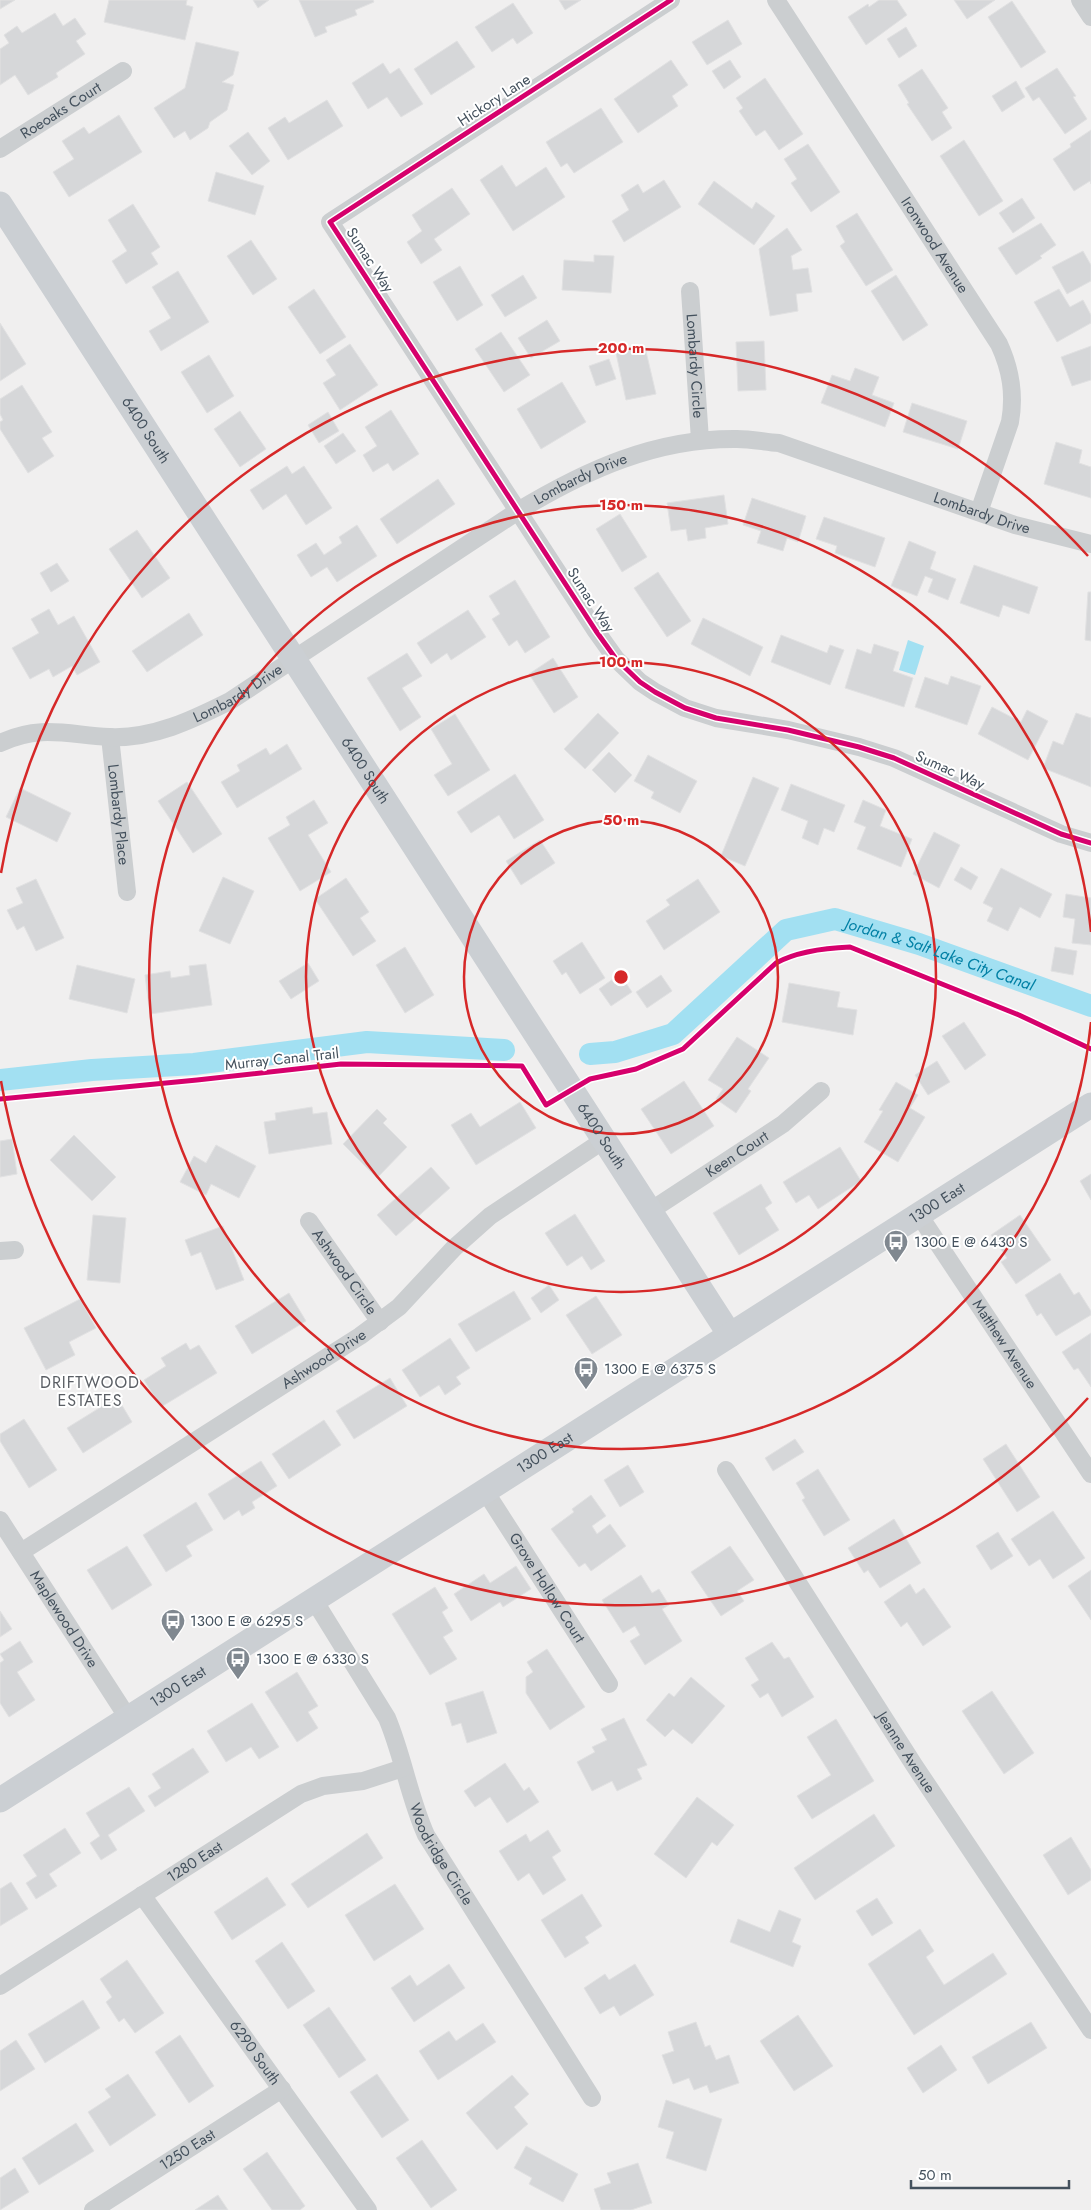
<svg xmlns="http://www.w3.org/2000/svg" width="1091" height="2210" font-family="Jost,sans-serif">
<style>
.water{fill:#a2e0f2}
.lines{fill:none;stroke-linecap:round;stroke-linejoin:round}
.canal{stroke:#a2e0f2;stroke-width:22}
.building{fill:#d6d7d9;stroke:#e1e1e2}
.street{stroke:#cbced0;stroke-width:18}
.secondary{stroke:#cbcfd3;stroke-width:25}
.cycleway-casing{stroke:#fff;stroke-width:8}
.cycleway{stroke:#d6006c;stroke-width:5}
.ring{fill:none;stroke:#d62828;stroke-width:2.5}
.labels{text-anchor:middle;stroke-width:4;stroke-linejoin:round;paint-order:stroke}
.street-label{font-size:15px;fill:#44515d;stroke:#fff}
.poi-label{font-size:15px;fill:#44515d;stroke:#fff;text-anchor:start}
.water-label{font-size:16px;font-style:italic;fill:#0280a5;stroke:#fff}
.neighbourhood-label{font-size:16px;letter-spacing:1px;fill:#5a5e64;stroke:#fff}
.centre{fill:#d62828;stroke:#fff;stroke-width:2.5}
.ring-label{font-size:15px;text-anchor:middle;font-weight:bold;fill:#d62828;stroke:#fff;stroke-width:4;stroke-linejoin:round;paint-order:stroke}
</style>
<rect width="100%" height="100%" fill="#f0efef"/>
<path class="water" d="M908 640 924 646 915 675 899 670Z"/>
<g class="lines">
<g class="canal">
<path id="s1" d="M590 1054 615 1052 673 1034 786 930 835 919 919 944 1091 1006"/>
<path d="M0 1080 92 1070 194 1064 367 1042 504 1050"/>
</g>
</g>
<path class="building" d="M0 0H15L0 9Z
M109 0H187L186 5 193 7 185 40 104 22Z
M253 0H269L258 8Z
M299 0H373L374 2 355 10 357 15 325 27 327 32 315 37Z
M559 0H581L565 10Z
M879 0H897L907 15 866 45 848 17 868 4 869 7Z
M954 0H995L967 19Z
M1012 1 1046 52 1021 68 988 17Z
M513 3 533 33 517 44 513 38 492 52 475 27Z
M55 13 63 26 75 18 86 34 76 41 85 54 56 73 58 77 28 95 15 75 0 85V49L9 43 4 35 17 26 22 33Z
M728 20 742 44 707 65 692 42Z
M906 27 917 46 899 58 887 39Z
M457 41 475 67 431 95 414 69Z
M196 42 239 52 233 75 222 82 234 85 227 110 210 122 208 128 190 140 185 131 174 138 154 108 185 88Z
M671 60 688 85 672 96 678 106 638 133 614 99Z
M730 60 741 77 724 89 712 71Z
M383 63 390 74 399 68 423 104 401 117 387 97 368 109 352 83Z
M1057 68 1076 96 1073 97 1087 119 1065 134 1039 97 1033 101 1025 88Z
M922 69 948 108 942 112 952 128 932 141 907 104 909 103 898 85Z
M765 78 803 134 779 150 765 130 756 136 739 111 743 108 736 98Z
M1016 81 1025 97 1002 112 992 96Z
M327 100 343 126 288 160 268 128 285 117 289 123Z
M601 108 623 142 574 173 567 163 561 167 546 142Z
M119 115 142 152 69 197 53 172 74 159 62 141 84 127 89 134Z
M1091 130V184L1090 181 1074 191 1053 159 1071 147 1070 144Z
M248 132 270 161 252 175 229 146Z
M964 140 1003 201 979 216 940 156Z
M808 144 840 192 811 212 791 183 797 179 784 159Z
M502 165 516 187 546 167 565 197 513 231 480 180Z
M216 172 264 186 255 215 208 201Z
M664 180 681 207 624 242 612 221 629 210 621 195 638 184 643 193Z
M714 181 752 209 756 202 775 216 754 245 698 204Z
M452 188 470 214 434 239 442 250 421 264 407 242 422 231 412 215Z
M1022 198 1035 218 1013 233 999 213Z
M133 204 160 247 151 253 158 264 126 284 112 261 127 251 108 220Z
M857 213 893 270 866 286 840 246 845 242 836 226Z
M1041 223 1056 245 1040 256 1042 258 1016 275 998 248Z
M787 228 802 250 791 256 793 270 808 268 812 292 796 294 798 311 770 316 759 249Z
M251 240 277 279 253 295 227 256Z
M1083 251 1091 265V281L1067 294 1052 267Z
M594 255 614 256 611 293 562 290 564 260 594 262Z
M460 266 483 305 457 321 433 282Z
M178 271 209 322 161 351 149 331 171 318 152 287Z
M523 275 537 298 505 317 491 295Z
M896 275 928 325 903 341 871 291Z
M314 289 346 337 320 354 288 307Z
M1059 289 1070 307 1083 300 1091 315V323L1057 342 1034 302Z
M547 320 560 341 531 358 518 338Z
M0 323 26 364 0 381Z
M501 332 530 375 504 392 475 349Z
M764 341 766 390 738 391 736 342Z
M350 344 378 385 340 410 323 383 336 375 326 360Z
M1091 346V380L1072 386 1061 357Z
M645 347 656 394 626 400 616 353Z
M209 355 234 396 207 413 181 372Z
M609 359 616 379 596 386 589 366Z
M855 368 879 377 872 395 894 403 885 427 821 403 832 375 850 381Z
M562 382 586 422 541 449 517 409Z
M22 385 52 432 42 438 54 456 28 473 0 429V422L3 420 0 414V399Z
M912 403 967 421 958 449 903 432Z
M391 410 419 454 393 471 388 463 373 472 363 455 377 446 365 427Z
M240 411 266 449 240 467 214 429Z
M328 412 339 431 319 443 308 425Z
M343 433 356 451 336 464 324 446Z
M1056 442 1082 450 1079 463 1091 467V498L1044 484Z
M287 466 292 474 304 466 332 508 306 525 286 494 263 510 250 490Z
M438 479 455 504 397 544 380 519Z
M724 495 728 524 705 528 706 538 688 541 686 529 671 531 667 503Z
M752 498 806 516 798 542 787 538 783 551 757 543 761 531 743 525Z
M620 514 647 557 622 572 596 529Z
M824 517 885 538 875 567 835 553 837 546 816 539Z
M357 525 377 556 337 582 327 567 311 577 297 555 316 543 324 555 342 543 339 537Z
M137 530 170 578 142 598 109 549Z
M909 541 936 552 930 569 956 579 948 600 928 592 933 579 925 576 917 596 891 586Z
M57 563 69 581 51 592 40 573Z
M974 565 1038 587 1029 614 1003 605 999 617 960 603Z
M658 572 691 621 667 637 634 588Z
M515 580 550 637 525 653 517 640 509 646 492 619 500 614 489 596Z
M1088 592H1091V641L1085 640Z
M49 609 58 625 74 616 100 662 77 675 72 666 53 677 49 669 30 679 12 648 39 633 31 619Z
M468 610 486 637 451 660 447 653 431 664 417 643Z
M189 613 203 635 147 672 132 651Z
M703 618 763 647 750 676 691 644Z
M781 635 827 653 830 645 844 650 830 685 771 662Z
M874 644 899 652 893 671 913 678 904 707 845 688 857 649 871 654Z
M407 653 422 676 402 688 421 717 400 731 367 678Z
M553 658 578 697 554 713 529 674Z
M951 676 981 686 967 725 915 707 925 677 948 685Z
M992 707 1021 722 1027 710 1048 721 1028 760 978 734Z
M598 713 619 733 585 769 564 749Z
M1076 713 1091 718V787L1043 768 1053 741 1063 745Z
M455 714 490 770 448 796 434 775 452 764 431 729Z
M287 744 302 769 237 808 221 782 240 771 237 765 266 748 270 755Z
M609 752 632 775 615 793 592 770Z
M648 755 697 781 680 813 651 798 654 792 634 781Z
M515 774 544 820 514 839 499 815 471 833 457 812Z
M753 777 779 788 745 866 721 856Z
M187 782 222 834 193 853 158 801Z
M791 784 845 805 834 832 824 828 818 845 802 838 808 821 781 810Z
M20 788 71 813 57 842 6 817Z
M314 800 328 823 308 835 331 872 300 891 268 838 290 825 286 817Z
M863 800 886 810 880 826 912 839 901 867 857 849 866 827 854 822Z
M934 832 960 845 939 888 913 874Z
M540 840 555 863 521 885 506 861Z
M961 867 978 877 971 890 954 880Z
M1001 868 1052 894 1040 918 1020 907 1008 931 987 921 993 908 983 903Z
M223 877 254 891 230 944 199 931Z
M346 878 369 912 360 918 376 941 353 956 315 899Z
M36 879 64 938 36 951 24 926 17 930 7 910 23 903 16 888Z
M698 879 720 912 664 950 646 921 670 905 666 900Z
M1066 894 1091 898V945L1072 943 1075 919 1063 917Z
M582 942 605 978 580 994 566 972 562 975 553 961Z
M405 947 434 995 405 1013 376 965Z
M1055 947 1077 951 1073 975 1051 971Z
M308 963 319 981 291 999 279 981Z
M206 964 212 1005 150 1014 145 975 170 971 171 978 190 975 189 966Z
M77 965 135 979 127 1013 69 999Z
M620 974 632 992 611 1006 599 989Z
M661 975 672 991 647 1008 636 992Z
M789 983 840 992 837 1007 857 1010 853 1035 782 1022Z
M964 1022 986 1055 965 1070 942 1036Z
M737 1037 769 1058 748 1089 751 1091 736 1113 716 1099 723 1089 708 1080Z
M937 1061 950 1082 928 1095 915 1075Z
M684 1081 714 1126 671 1154 641 1109Z
M896 1082 918 1095 910 1108 925 1117 898 1162 864 1142 883 1111 879 1110Z
M520 1102 536 1128 476 1165 451 1125 471 1113 480 1127Z
M312 1107 313 1114 327 1112 332 1144 269 1154 264 1122 276 1120 275 1113Z
M377 1109 387 1119 383 1123 407 1147 377 1178 343 1144Z
M74 1135 116 1177 92 1201 50 1160Z
M12 1139 17 1174 0 1177V1141Z
M216 1145 256 1166 239 1198 211 1184 206 1195 180 1182 194 1156 206 1163Z
M840 1147 861 1181 818 1209 809 1195 796 1203 783 1182Z
M431 1167 450 1188 396 1236 377 1215Z
M1091 1174V1200L1080 1181Z
M761 1184 772 1203 765 1208 779 1230 739 1255 713 1213Z
M575 1214 605 1261 591 1270 582 1256 567 1266 545 1233Z
M93 1215 126 1218 120 1283 87 1280Z
M1020 1215 1051 1260 1016 1284 1001 1262 1007 1258 991 1235Z
M223 1226 244 1280 216 1290 201 1252 191 1256 185 1240Z
M1060 1273 1074 1295 1079 1292 1091 1311V1315L1056 1336 1041 1313 1037 1316 1025 1295Z
M549 1285 559 1300 541 1313 531 1298Z
M514 1291 531 1319 476 1352 458 1324Z
M289 1293 306 1321 252 1354 235 1326Z
M596 1296 622 1335 592 1354 566 1315Z
M80 1299 96 1328 69 1342 75 1355 46 1370 24 1328Z
M1091 1333V1387L1078 1368 1074 1370 1062 1352Z
M450 1338 470 1368 456 1377 461 1384 445 1395 439 1385 420 1397 402 1370Z
M186 1343 190 1350 199 1345 217 1373 161 1407 144 1380 166 1366 161 1358Z
M390 1378 407 1406 354 1439 336 1411Z
M117 1397 132 1422 83 1453 67 1428Z
M24 1419 57 1470 29 1488 0 1441V1434Z
M324 1420 341 1445 289 1479 272 1454Z
M795 1439 804 1452 773 1471 765 1458Z
M1006 1444 1040 1497 1017 1512 983 1459Z
M261 1461 277 1486 252 1502 255 1508 242 1516 239 1510 224 1520 208 1494Z
M628 1465 644 1492 620 1507 604 1480Z
M818 1469 850 1520 824 1536 802 1500 805 1498 796 1483Z
M591 1495 606 1516 592 1526 597 1534 610 1524 626 1546 591 1571 585 1563 579 1567 551 1529 574 1512 572 1509Z
M196 1502 213 1530 186 1546 192 1556 166 1572 143 1535Z
M1053 1511 1085 1558 1053 1579 1040 1559 1029 1566 1011 1539Z
M894 1519 921 1563 880 1588 868 1570 864 1573 848 1548Z
M998 1532 1013 1556 991 1570 976 1546Z
M127 1546 152 1585 112 1610 87 1570Z
M730 1546 754 1580 737 1591 744 1601 721 1616 691 1572Z
M516 1566 531 1589 503 1607 500 1602 471 1621 454 1594 484 1574 490 1583Z
M1091 1570V1620L1068 1586Z
M641 1575 652 1593 659 1589 669 1605 662 1609 682 1641 645 1665 630 1641 640 1635 635 1626 623 1633 602 1600Z
M910 1584 916 1594 924 1588 951 1627 923 1646 907 1622 901 1627 884 1602Z
M435 1587 448 1608 442 1612 453 1631 443 1637 457 1659 430 1675 392 1614Z
M0 1611 12 1629 0 1637Z
M20 1641 33 1662 17 1672 35 1700 9 1717 0 1703V1663L4 1660 0 1654Z
M772 1642 784 1659 789 1657 814 1697 782 1717 768 1693 760 1698 751 1685 759 1680 745 1658Z
M547 1649 585 1707 550 1730 526 1693V1677L533 1672 527 1662Z
M297 1672 318 1706 308 1712 318 1728 297 1742 265 1692Z
M691 1677 725 1706 692 1744 673 1729 665 1737 646 1720 669 1693 674 1697Z
M483 1691 497 1733 467 1743 461 1723 452 1726 445 1703Z
M992 1691 1034 1753 1004 1774 962 1711Z
M252 1703 279 1747 259 1759 251 1747 226 1762 207 1731Z
M624 1718 647 1765 637 1769 642 1779 617 1791 612 1781 592 1791 577 1762 595 1752 592 1747 607 1740 601 1729Z
M836 1719 874 1781 812 1819 797 1796 831 1775 807 1737Z
M193 1748 209 1772 155 1807 148 1796 161 1788 152 1774Z
M505 1763 524 1791 529 1787 539 1802 507 1823 490 1797 475 1807 464 1791Z
M129 1787 145 1811 108 1835 117 1850 101 1860 90 1843 100 1836 86 1813Z
M697 1797 734 1825 717 1846 712 1842 686 1878 654 1854Z
M874 1814 895 1846 815 1900 794 1868Z
M65 1828 81 1853 49 1874 57 1886 36 1899 26 1883 37 1876 23 1855Z
M548 1830 561 1851 552 1857 566 1880 543 1895 529 1873 518 1881 499 1851 526 1834 530 1842Z
M367 1833 383 1858 308 1908 291 1884Z
M1071 1837 1091 1870V1880L1068 1895 1043 1855Z
M267 1877 286 1905 232 1940 214 1912Z
M11 1882 28 1909 0 1926V1889Z
M395 1884 424 1929 374 1961 345 1915Z
M582 1894 602 1926 585 1937 589 1943 565 1958 541 1920Z
M877 1898 893 1923 872 1936 856 1911Z
M779 1910 801 1919 792 1942 801 1946 793 1967 730 1942 738 1919 770 1932Z
M920 1929 934 1951 926 1957 944 1985 993 1953 1007 1974 914 2035 868 1964Z
M282 1942 315 1991 288 2009 255 1961Z
M127 1960 164 2013 135 2033 124 2018 119 2022 106 2002 112 1997 100 1979Z
M449 1964 465 1988 414 2022 391 1988 410 1975 417 1986Z
M635 1964 654 1995 620 2016 614 2006 600 2014 584 1988 605 1974 609 1980Z
M83 2000 100 2028 45 2063 28 2034Z
M329 2007 366 2060 339 2078 303 2025Z
M798 2015 833 2066 794 2091 760 2041Z
M696 2022 705 2047 710 2045 716 2060 729 2055 739 2083 710 2093 707 2085 694 2090 689 2078 673 2084 662 2055 674 2051 668 2032Z
M1031 2022 1047 2048 988 2084 972 2057Z
M483 2023 496 2042 438 2080 419 2051 449 2031 456 2041Z
M180 2035 214 2086 189 2103 155 2052Z
M16 2040 35 2069 0 2091V2051Z
M941 2045 957 2070 923 2093 907 2068Z
M128 2074 156 2115 110 2146 88 2112 111 2097 105 2089Z
M377 2074 409 2120 382 2138 350 2092Z
M512 2075 529 2094 514 2107 528 2124 497 2150 466 2113Z
M666 2100 722 2119 706 2171 666 2158 674 2132 658 2127Z
M76 2123 94 2151 39 2185 22 2158Z
M422 2140 457 2190 431 2208 396 2158Z
M526 2146 578 2174 563 2202 529 2184 532 2178 514 2168Z
M267 2152 305 2206 300 2210H272L243 2169Z
M638 2163 652 2203 631 2210H601L594 2189 611 2183 607 2173Z
M15 2168 29 2192 0 2210V2178Z
M218 2195 228 2210H195Z"/>
<g class="lines">
<g class="street">
<path d="M671 0 330 222 596 631 616 659 640 682 655 692 685 708 716 718 788 730 859 747 894 758 1061 834 1091 843"/>
<path id="s2" d="M776 0 999 344C1011 370 1015 394 1010 422L979 512"/>
<path d="M1080 0 1091 17"/>
<path id="s3" d="M0 149 123 71"/>
<path id="s4" d="M690 291 700 440"/>
<path id="s5" d="M110 737 127 892"/>
<path id="s6" d="M0 743C41 724 68 735 109 737 153 739 192 720 230 701L518 511C586 470 656 438 737 439 751 439 765 442 779 443L1015 525 1091 544"/>
<path id="s7" d="M650 1211 783 1124 821 1091"/>
<path id="s8" d="M919 1215 1091 1474"/>
<path id="s9" d="M309 1221 380 1322"/>
<path d="M0 1251 15 1250"/>
<path id="s10" d="M726 1470 914 1765 1091 2030"/>
<path id="s11" d="M485 1491 609 1684"/>
<path id="s12" d="M0 1520 128 1718"/>
<path id="s13" d="M21 1552 360 1336 399 1307 454 1248 490 1216 604 1140"/>
<path id="s14" d="M314 1600 387 1718C403 1756 409 1797 426 1835L592 2098"/>
<path id="s15" d="M142 1895 368 2210"/>
<path id="s16" d="M0 1986 301 1794 323 1786 363 1781 403 1768"/>
<path id="s17" d="M93 2210 282 2089"/>
</g>
<g class="secondary">
<path id="s18" d="M0 204 730 1335"/>
<path id="s19" d="M0 1800 1091 1105"/>
</g>
<defs>
<path id="cycleway" d="M671 0 330 222 596 631 616 659 640 682 655 692 685 708 716 718 788 730 859 747 894 758 1061 834 1091 843
M0 1099 197 1080 341 1064 522 1066 546 1105 590 1079 636 1069 683 1049 776 963C798 951 825 948 850 947L1019 1015 1091 1049"/>
</defs>
<use href="#cycleway" class="cycleway-casing"/>
<use href="#cycleway" class="cycleway"/>
</g>
<g class="ring">
<circle cx="621" cy="977" r="157"/>
<circle cx="621" cy="977" r="315"/>
<path d="M1091 1022A472 472 0 1 1 1091 932"/>
<path d="M1088 1398A629 629 0 0 1 1 1081M1 873A629 629 0 0 1 1088 556"/>
</g>
<defs>
<symbol id="bus-pin" viewBox="-11 -11 22 30"><path d="M0 17L-7.5 6A9.5 9.5 0 1 1 7.5 6Z" fill="#808890" stroke="#fff"/><path d="M-5-6H5V4H4V6H2V4H-2V6H-4V4H-5ZM-3.5-4V0h7V-4ZM-3.5 1.2v1.5H-2V1.2ZM2 1.2v1.5H3.5V1.2Z" fill="#fff"/></symbol>
</defs>
<g fill-rule="evenodd">
<use href="#bus-pin" x="882" y="1228" width="28" height="38"/>
<use href="#bus-pin" x="572" y="1355" width="28" height="38"/>
<use href="#bus-pin" x="159" y="1607" width="28" height="38"/>
<use href="#bus-pin" x="224" y="1645" width="28" height="38"/>
</g>
<g class="labels">
<g class="street-label">
<text transform="translate(494 100) rotate(-33)" y="5">Hickory Lane</text>
<text dy="5" stroke="none"><textPath href="#s3" startOffset="72">Roeoaks Court</textPath></text>
<text dy="5" stroke="none"><textPath href="#s2" startOffset="292">Ironwood Avenue</textPath></text>
<text transform="translate(370 260) rotate(57)" y="5">Sumac Way</text>
<text dy="5" stroke="none"><textPath href="#s4" startOffset="75">Lombardy Circle</textPath></text>
<text dy="5" stroke="none"><textPath href="#s18" startOffset="269">6400 South</textPath></text>
<text dy="5" stroke="none"><textPath href="#s6" startOffset="654">Lombardy Drive</textPath></text>
<text dy="5" stroke="none"><textPath href="#s6" startOffset="1074">Lombardy Drive</textPath></text>
<text transform="translate(591 600) rotate(57)" y="5">Sumac Way</text>
<text dy="5" stroke="none"><textPath href="#s6" startOffset="249">Lombardy Drive</textPath></text>
<text dy="5" stroke="none"><textPath href="#s18" startOffset="674">6400 South</textPath></text>
<text transform="translate(950 770) rotate(24)" y="5">Sumac Way</text>
<text dy="5" stroke="none"><textPath href="#s5" startOffset="78">Lombardy Place</textPath></text>
<text transform="translate(282 1059) rotate(-6)" y="5">Murray Canal Trail</text>
<text dy="5" stroke="none"><textPath href="#s18" startOffset="1109">6400 South</textPath></text>
<text dy="5" stroke="none"><textPath href="#s7" startOffset="104">Keen Court</textPath></text>
<text dy="5" stroke="none"><textPath href="#s19" startOffset="1111">1300 East</textPath></text>
<text dy="5" stroke="none"><textPath href="#s9" startOffset="62">Ashwood Circle</textPath></text>
<text dy="5" stroke="none"><textPath href="#s8" startOffset="155">Matthew Avenue</textPath></text>
<text dy="5" stroke="none"><textPath href="#s13" startOffset="359">Ashwood Drive</textPath></text>
<text dy="5" stroke="none"><textPath href="#s19" startOffset="646">1300 East</textPath></text>
<text dy="5" stroke="none"><textPath href="#s11" startOffset="115">Grove Hollow Court</textPath></text>
<text dy="5" stroke="none"><textPath href="#s12" startOffset="118">Maplewood Drive</textPath></text>
<text dy="5" stroke="none"><textPath href="#s19" startOffset="211">1300 East</textPath></text>
<text dy="5" stroke="none"><textPath href="#s10" startOffset="335">Jeanne Avenue</textPath></text>
<text dy="5" stroke="none"><textPath href="#s14" startOffset="286">Woodridge Circle</textPath></text>
<text dy="5" stroke="none"><textPath href="#s16" startOffset="231">1280 East</textPath></text>
<text dy="5" stroke="none"><textPath href="#s15" startOffset="194">6290 South</textPath></text>
<text dy="5" stroke="none"><textPath href="#s17" startOffset="112">1250 East</textPath></text>
</g>
<g class="poi-label">
<text x="914" y="1247">1300 E @ 6430 S</text>
<text x="604" y="1374">1300 E @ 6375 S</text>
<text x="190" y="1626">1300 E @ 6295 S</text>
<text x="256" y="1664">1300 E @ 6330 S</text>
</g>
<g class="water-label">
<text dy="6" stroke="none"><textPath href="#s1" startOffset="400">Jordan &amp; Salt Lake City Canal</textPath></text>
</g>
<g class="neighbourhood-label">
<text x="90" y="1388">DRIFTWOOD<tspan x="90" dy="18">ESTATES</tspan></text>
</g>
</g>
<circle cx="621" cy="977" r="8" class="centre"/>
<g class="ring-label">
<text x="621" y="353">200 m</text>
<text x="621" y="510">150 m</text>
<text x="621" y="667">100 m</text>
<text x="621" y="825">50 m</text>
</g>
<path d="M911 2180v8h158v-8" fill="none" stroke="#44515d" stroke-width="2.5"/>
<text x="918" y="2180" font-size="15" fill="#44515d" stroke="#ffffff" stroke-width="4" paint-order="stroke">50 m</text>
</svg>
